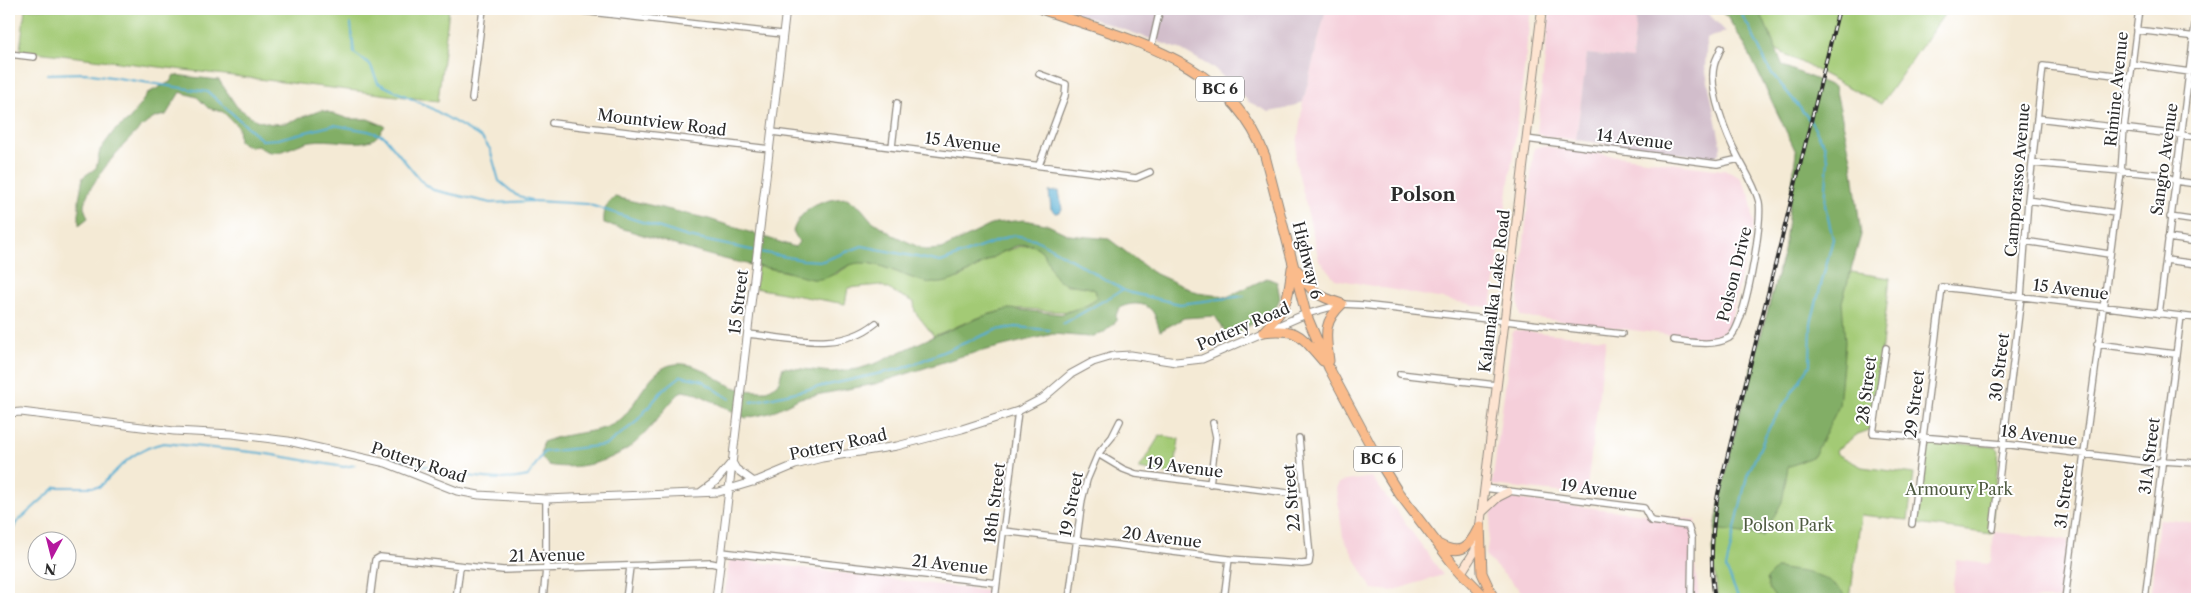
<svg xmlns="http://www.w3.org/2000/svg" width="2206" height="608" font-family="'Libre Caslon Text',serif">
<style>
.built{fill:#f5cfda}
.industrial{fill:#d1bdcb}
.green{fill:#a3ca75;stroke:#677a50}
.forest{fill:#82ae66;stroke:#566c48}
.water{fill:#56aed3;stroke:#406c7f}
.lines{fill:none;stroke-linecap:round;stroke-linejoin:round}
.stream{stroke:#56aed3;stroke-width:2}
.minor-casing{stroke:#908a80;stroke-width:8}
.tertiary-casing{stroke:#908a80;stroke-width:9}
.secondary-casing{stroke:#908a80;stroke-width:10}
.primary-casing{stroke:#908a80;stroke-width:11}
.minor{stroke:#fff;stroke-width:5.5}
.tertiary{stroke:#fff;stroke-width:7}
.secondary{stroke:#fde4d1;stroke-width:8}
.primary{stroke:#fabb8b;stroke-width:9}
.rail-casing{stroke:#2b2b2b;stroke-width:4}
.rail{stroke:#fff;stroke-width:2;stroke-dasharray:5.5;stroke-linecap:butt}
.labels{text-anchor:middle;stroke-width:4;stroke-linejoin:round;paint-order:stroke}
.shield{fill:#fff;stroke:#6b6b6b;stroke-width:1}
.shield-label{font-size:15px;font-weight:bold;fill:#2b2b2b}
.street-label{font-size:16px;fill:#2b2b2b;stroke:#fff}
.park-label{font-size:16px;fill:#4f5b41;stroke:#fff}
.quarter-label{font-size:19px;font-weight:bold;fill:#2b2b2b;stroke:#fff}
</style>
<rect width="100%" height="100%" fill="#fff"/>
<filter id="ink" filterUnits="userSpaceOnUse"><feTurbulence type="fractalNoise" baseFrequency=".02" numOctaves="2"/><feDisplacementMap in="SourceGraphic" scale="10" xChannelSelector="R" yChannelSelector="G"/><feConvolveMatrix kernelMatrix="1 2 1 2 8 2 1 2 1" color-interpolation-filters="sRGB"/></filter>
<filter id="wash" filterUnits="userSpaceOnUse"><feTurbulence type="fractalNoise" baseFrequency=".0096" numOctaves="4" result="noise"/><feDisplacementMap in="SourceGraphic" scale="20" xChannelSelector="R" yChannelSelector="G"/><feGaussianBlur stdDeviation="1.12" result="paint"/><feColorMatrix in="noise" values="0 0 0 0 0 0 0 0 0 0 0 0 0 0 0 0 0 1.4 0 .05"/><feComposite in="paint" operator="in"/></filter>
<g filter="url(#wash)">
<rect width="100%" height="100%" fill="#f4ead5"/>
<path class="built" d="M1326 9H1531L1519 113 1491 308 1335 279 1319 260 1295 159 1303 102Z
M1550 9H1637L1632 59 1587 54 1576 140 1542 136 1537 133Z
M1542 146 1729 171 1740 177 1750 196 1754 223 1731 319 1726 329 1718 337 1704 339 1520 316 1518 300 1533 156 1535 148Z
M1514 330 1606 339 1586 495 1492 485 1512 335Z
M1372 477 1443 575 1391 591 1372 589 1343 537 1336 488 1340 482Z
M1507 498 1696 520 1695 566 1699 599H1529L1486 557 1492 512 1498 504Z
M2159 519 2197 523V599H2150Z
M1994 532 2068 540 2060 599H1951L1956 560 1988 564 1991 561Z
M733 559 987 591 986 599H724L729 562Z"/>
<path class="industrial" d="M1065 9H1326L1303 102 1285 109 1269 112 1249 102 1215 69 1182 50Z
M1637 9H1704L1726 32 1707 38 1705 67 1721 146 1719 153 1713 158 1576 140 1587 54 1632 59Z"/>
<path class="green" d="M25 9H449L438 101 20 50Z
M1717 9H1948L1881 104 1754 38Z
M1032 245 1040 249 1067 285H1086L1095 290 1097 297C1072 324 1039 304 1008 310 982 314 958 326 934 336L915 312 914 302 880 285 848 288 845 304 755 288 758 266 796 274 811 279 836 274 852 264 861 262 878 265 910 277 959 278 1003 252 1022 246Z
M1781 261 1890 278 1872 429 1858 434 1836 450 1837 454 1862 467 1914 474 1908 520 1861 515 1850 599H1719L1717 594 1713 549 1719 503 1740 412Z
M1160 435 1179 439 1174 475 1139 469Z
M1932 441 1996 447 1999 450 1991 534 1917 524 1927 445Z"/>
<path class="forest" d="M1722 9H1759L1783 66 1835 87 1852 163 1861 235 1842 302 1845 342 1839 406 1814 456 1788 467 1782 502 1763 536 1715 529 1726 471 1740 412 1784 251 1796 152 1745 45Z
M174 75 219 80 237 107 256 120 272 124 286 123 322 110 349 119H368L385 126C381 131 377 138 372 140 355 146 331 138 311 141 290 145 277 161 258 146L250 147 239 141 238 127 223 112 208 108 197 97 180 92 166 115C161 116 155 117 151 120 134 130 83 188 84 207 85 211 87 215 88 218L79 225V199L83 177 96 168 100 150 114 131 130 119 148 93 170 82Z
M615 197 709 219 795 247 799 242 793 231C801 207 824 199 847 198L861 208 871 220 893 235 925 250 942 249 995 223 1024 220 1046 224 1069 235 1109 239 1152 272 1198 293 1227 297 1267 278 1277 282 1280 298 1275 310 1229 338 1215 316 1184 318 1160 331C1158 326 1157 321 1155 316 1149 301 1131 302 1119 308L1116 315V322L1103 333 1089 337 1053 334 962 356 875 384 800 398 770 413 746 418 698 394 682 391C665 406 653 428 635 443 612 462 577 471 548 465L541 456 543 442C552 439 560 436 569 435 587 431 609 431 623 417 639 401 650 366 676 364 698 362 712 377 729 385 741 391 754 391 767 391L779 382 783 367 831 372 858 369 877 363 934 336 984 316 1009 309 1061 314 1090 304 1097 297 1095 290C1083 284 1063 287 1056 278 1048 268 1047 249 1032 245 1007 239 970 279 942 283 916 286 888 263 862 263 843 262 832 282 813 279 802 278 791 272 780 270 762 267 745 264 728 260 686 250 645 235 604 223 603 213 606 202 615 197Z
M1777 568C1812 574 1825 571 1849 599H1776L1769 589 1766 579Z"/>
<path class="water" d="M1059 191 1062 209 1060 212 1056 213 1051 209 1049 192Z"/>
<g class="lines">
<path class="stream" d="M1738 9 1749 27 1770 71 1809 119 1825 146 1828 159 1825 205 1833 239 1811 323 1810 365 1770 426 1747 476 1726 568 1739 599
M351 24 354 53 370 64 378 83 429 107 482 138 490 149 499 181 516 195 531 200
M47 74 85 73 208 92 262 140 278 139 334 125 368 131 384 136 420 180 433 190 491 203 534 201 587 204 688 237 756 251
M760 252 803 260 823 261 862 246 941 262 1013 235 1035 239 1127 292 1180 304 1244 296
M1063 324 1122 290
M751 402 904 368 996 330 1016 327 1049 330
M392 457C436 468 484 486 528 476L544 452 606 445 635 423 663 390 681 376 701 380 730 399
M9 541 16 523 56 487H100C120 466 134 449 164 443L261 453 344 467 355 465"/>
</g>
</g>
<g filter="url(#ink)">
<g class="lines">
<defs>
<path id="minor" d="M565 9 782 34
M2136 30 2197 37
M1151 48 1160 9
M9 54 34 57
M2132 64 2190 72
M1039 74 1066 84 1065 96 1039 165
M2188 85 2197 86
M472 99 483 9
M2037 118 2197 137
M552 123 770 149
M772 132 1136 178 1150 172
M1526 139 1717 164 1739 159
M892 147 897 103
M2032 163 2165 175 2175 181 2197 184
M2028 200 2115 213
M2170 217 2197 221
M2168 238 2197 242
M2024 241 2109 254
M2166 260 2197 264
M1306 314 1342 304 1362 305 1622 334
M2159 314 2197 9
M748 334C791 338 839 353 876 323
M1673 340C1690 342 1713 347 1729 338 1745 328 1763 222 1759 202 1755 186 1746 172 1738 157 1727 137 1708 89 1714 66 1715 60 1719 54 1721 48
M2097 344 2175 354
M1886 348 1873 433 2003 444 2156 463 2161 461 2197 463
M1400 374 1496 385
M1098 454 1123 469 1136 474 1304 495
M1210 484 1216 437 1213 423
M1484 488 1644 508 1651 521 1688 526 1692 538 1691 593 1693 599
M1912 524 1942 287 2197 318
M1993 529 2021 297 2028 200 2043 66 2130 77
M1004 531 1229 559 1302 564 1309 563 1310 556 1299 438
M722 552 997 583
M370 599 375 560 380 557 503 570 711 563 720 565
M456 599 460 567
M543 599 546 569V499
M626 599 630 567
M995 599 1018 411
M1069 599 1082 500 1087 480 1098 454 1112 437 1120 421
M1224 599 1229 559
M2065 599 2121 172 2124 128 2139 9
M2145 599 2181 316"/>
<path id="tertiary" d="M9 413 21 412 174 431 232 434 288 441 386 463 457 491 479 495 546 499 719 492 759 480 795 465 822 458 897 446 962 429 1018 411 1043 398 1071 374 1093 362 1113 356 1131 355 1176 362 1202 359 1306 314
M701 492 716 481 732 462 736 469 754 482
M716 599 786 9"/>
<path id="secondary" d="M1481 513 1498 497 1508 492
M1461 573 1475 551 1480 526 1542 9"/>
<path id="primary" d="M1041 9C1128 40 1229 59 1265 156L1306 314 1329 368 1380 463 1398 492 1453 564 1487 599
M1297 270C1311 292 1317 296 1342 304 1322 323 1326 335 1329 361
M1263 332C1299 328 1300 335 1323 361
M1263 332C1288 306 1287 304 1292 268
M1480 526 1482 573 1494 599
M1438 544C1460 556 1468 549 1478 529"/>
</defs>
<use href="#minor" class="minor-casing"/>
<use href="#tertiary" class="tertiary-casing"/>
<use href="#secondary" class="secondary-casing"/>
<use href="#primary" class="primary-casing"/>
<use href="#minor" class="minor"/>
<use href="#tertiary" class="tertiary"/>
<use href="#secondary" class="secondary"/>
<use href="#primary" class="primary"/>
<defs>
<path id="rail" d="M1715 599C1709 564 1712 529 1718 494L1839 9"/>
</defs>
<use href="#rail" class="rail-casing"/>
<use href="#rail" class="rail"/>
</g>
</g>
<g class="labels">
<g class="shield">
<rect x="1196" y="76.5" width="48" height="25" rx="4"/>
<rect x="1354" y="446.5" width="48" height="25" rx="4"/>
</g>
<g class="shield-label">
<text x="1220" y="94">BC 6</text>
<text x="1378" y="464">BC 6</text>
</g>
<g class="street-label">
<text transform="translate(2116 89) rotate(-84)" y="6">Rimine Avenue</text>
<text transform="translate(662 122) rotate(7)" y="6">Mountview Road</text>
<text transform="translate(1635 139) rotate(7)" y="6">14 Avenue</text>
<text transform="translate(963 142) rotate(7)" y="6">15 Avenue</text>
<text transform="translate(2164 159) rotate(-82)" y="6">Sangro Avenue</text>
<text transform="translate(2017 180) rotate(-85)" y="6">Camporasso Avenue</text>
<text transform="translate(1308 260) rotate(76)" y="6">Highway 6</text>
<text transform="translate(1734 274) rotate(-76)" y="6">Polson Drive</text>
<text transform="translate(2071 289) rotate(7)" y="6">15 Avenue</text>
<text transform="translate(1494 291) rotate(-83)" y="6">Kalamalka Lake Road</text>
<text transform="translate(738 302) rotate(-83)" y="6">15 Street</text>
<text transform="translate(1243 326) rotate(-23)" y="6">Pottery Road</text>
<text transform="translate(1999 367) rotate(-83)" y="6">30 Street</text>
<text transform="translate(1866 390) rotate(-83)" y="6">28 Street</text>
<text transform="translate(1914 404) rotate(-83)" y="6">29 Street</text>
<text transform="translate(2039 435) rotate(7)" y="6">18 Avenue</text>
<text transform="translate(838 444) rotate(-12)" y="6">Pottery Road</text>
<text transform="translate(2149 456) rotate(-83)" y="6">31A Street</text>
<text transform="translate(419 462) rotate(18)" y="6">Pottery Road</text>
<text transform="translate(1185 467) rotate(7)" y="6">19 Avenue</text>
<text transform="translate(1599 489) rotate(7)" y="6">19 Avenue</text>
<text transform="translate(2064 496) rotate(-83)" y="6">31 Street</text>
<text transform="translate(1291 498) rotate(-95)" y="6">22 Street</text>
<text transform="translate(994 503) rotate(-83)" y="6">18th Street</text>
<text transform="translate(1071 504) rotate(-79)" y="6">19 Street</text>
<text transform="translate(1162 537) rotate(7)" y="6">20 Avenue</text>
<text transform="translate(547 555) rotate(-1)" y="6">21 Avenue</text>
<text transform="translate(950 564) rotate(6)" y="6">21 Avenue</text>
</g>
<g class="park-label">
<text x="1959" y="495">Armoury Park</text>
<text x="1788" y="531">Polson Park</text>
</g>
<g class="quarter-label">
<text x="1423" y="201">Polson</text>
</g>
</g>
<rect width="2206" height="608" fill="none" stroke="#fff" stroke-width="30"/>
<g transform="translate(52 556) rotate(187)"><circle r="24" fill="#ffffff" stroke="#aaaaaa"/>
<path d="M0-4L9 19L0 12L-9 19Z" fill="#b5179e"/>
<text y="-8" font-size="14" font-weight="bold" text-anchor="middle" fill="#2b2b2b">N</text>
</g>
</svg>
